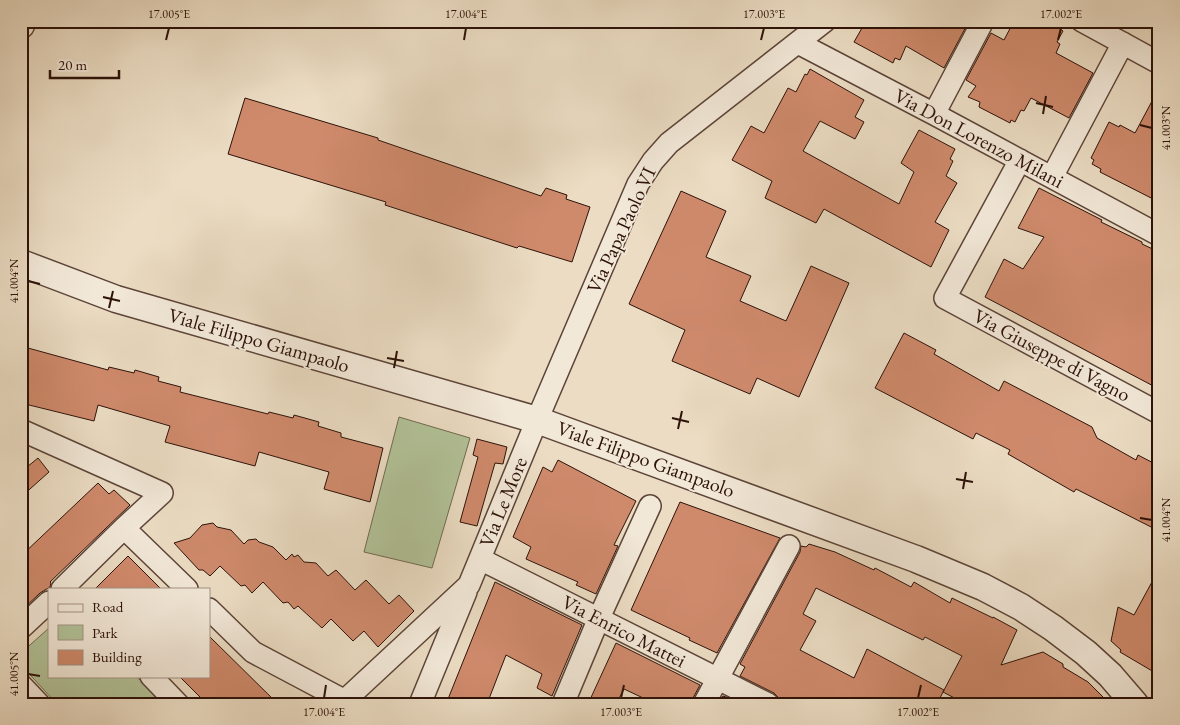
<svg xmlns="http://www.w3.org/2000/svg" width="1180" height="725" font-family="'EB Garamond',serif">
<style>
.green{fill:#b2c298;stroke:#706a50}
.building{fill:#cf8a6c;stroke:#2d1209}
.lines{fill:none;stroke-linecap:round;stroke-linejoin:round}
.minor-casing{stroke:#5c4438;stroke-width:24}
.tertiary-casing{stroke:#5c4438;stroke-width:29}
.minor{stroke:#f2e8d8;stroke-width:21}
.tertiary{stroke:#f2e8d8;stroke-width:26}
.ticks{fill:none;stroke:#2d1209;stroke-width:2}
.labels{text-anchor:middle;stroke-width:4;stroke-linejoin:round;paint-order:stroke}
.street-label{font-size:20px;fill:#2d1209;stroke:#f2e8d8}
.neatline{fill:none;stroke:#2d1209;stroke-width:2}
.ticks-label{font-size:12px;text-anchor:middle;fill:#2d1209}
</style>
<rect width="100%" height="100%" fill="#ebdcc3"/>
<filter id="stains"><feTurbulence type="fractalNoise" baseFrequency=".004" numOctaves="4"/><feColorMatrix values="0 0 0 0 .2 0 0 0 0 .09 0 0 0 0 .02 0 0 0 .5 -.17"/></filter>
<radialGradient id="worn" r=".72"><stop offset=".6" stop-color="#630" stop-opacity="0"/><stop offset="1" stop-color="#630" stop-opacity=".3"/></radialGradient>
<path class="green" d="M399 417 470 438 432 568 364 552Z
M49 628V676H136L164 704H57L21 665V653Z"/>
<path class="building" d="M866 21H969L944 68 906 46 900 60 895 58 893 63 854 42Z
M1014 21H1050L1060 27 1059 28 1063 31 1057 42 1060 44 1056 53 1093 73 1069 118 1031 98 1024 111 1021 110 1015 122 1011 120 1010 123 979 107 980 102 968 97 976 86 966 80 991 33 1004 40Z
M810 69 864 100 855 117 864 122 855 139 820 121 803 151 899 204 914 172 901 163 919 130 955 149 950 159 953 161 946 176 957 183 935 222 949 230 931 267 824 209 816 223 765 198 772 181 732 160 751 126 764 133 788 88 796 92 805 74 807 75Z
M1159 88V202L1100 172 1101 169 1092 164 1094 160 1091 158 1109 122 1119 127 1120 125 1135 133Z
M245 98 378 138V140L541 196 546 188 567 195 566 199 590 207 572 262 519 246 517 248 385 205 386 202 228 154Z
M1039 188 1102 220 1101 222 1142 242V244L1159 252V389L985 297 1004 259 1023 269 1044 237 1018 228Z
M681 191 726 211 706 257 751 276 740 301 786 321 811 266 849 283 799 397 757 378 750 394 672 361 685 330 629 304Z
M904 333 936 350 934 354 999 391 1004 381 1092 427 1097 438 1136 460 1138 455 1159 466V531L1076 489 1074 492 1008 454 1010 450 976 433 973 439 875 388Z
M28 348 108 370 109 367 134 373 135 370 159 377 158 381 181 387 180 392 268 414 269 412 293 418 294 415 319 422 318 426 341 433V437L383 448 370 502 324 489 329 472 259 452 255 466 165 442 170 426 98 405 94 421 21 403V351L27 353Z
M477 439 507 447 503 464 495 463 477 526 460 522 478 457 473 455Z
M38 458 49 472 21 497V472Z
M558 460 636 501 614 545 618 546 596 594 576 585 578 582 526 559 531 547 513 537 543 467 552 472Z
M98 483 109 494 114 490 130 505 50 582 51 583 50 587 40 593 21 611V556Z
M680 502 780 538 717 653 689 640 690 638 631 610Z
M213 523 217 527 231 530 244 544 248 540 256 539 259 542 273 547 286 560 292 554 294 557 298 555 304 562 316 563 328 576 336 570 355 590 366 580 389 604 399 595 414 611 378 647 364 631 353 641 331 619 322 628 298 606 294 609 288 602 283 603 263 582 252 593 245 585 241 586 220 566 210 576 203 570H199L174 543 190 538 202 525Z
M809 544 835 552 874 570 875 568 911 587 914 582 950 603 952 598 993 618V617L1017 630 1001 665 1043 652 1063 664V667L1088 682 1110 704H966L943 692 962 656 925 637 923 640 816 588 803 614 816 621 800 650 854 678 867 649 944 690 937 704H780L779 698 774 693 740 676 745 667 740 664 800 552 801 546 806 547Z
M128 556 161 589H95Z
M1159 569V675L1120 652 1121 650 1111 641 1118 607 1134 615Z
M495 582 582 625 552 696 537 688 542 674 506 655 487 704H446Z
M209 636 278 704H207L179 676H209Z
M616 643 700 685 693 698 692 704H656L624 689 616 704H588Z
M723 696 729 698 740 704H718Z"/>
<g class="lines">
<defs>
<path id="minor" d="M1082 21 1159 63
M798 43 934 114 1159 235
M934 114 983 21
M1020 160 945 298 1159 413
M1052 177 1123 43
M21 430 162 493 124 528 62 589
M124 528 187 589
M480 559 768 704
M209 609 253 652 351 704
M21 628 49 602
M151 676 178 704
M21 685 39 704
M341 704 469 585 537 420 638 184 653 161 669 143 825 21
M420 704 466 592
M563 704 599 618 650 506
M704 704 789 546"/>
<path id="tertiary" d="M21 25 22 21
M21 263 116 299 537 420 916 559 983 587 1021 607 1053 628 1086 653 1110 675 1135 704"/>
</defs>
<use href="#minor" class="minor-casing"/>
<use href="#tertiary" class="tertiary-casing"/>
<use href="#minor" class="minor"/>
<use href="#tertiary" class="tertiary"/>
</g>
<path class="ticks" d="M166 40 169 28M464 40 466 28M761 40 764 28M1058 40 1061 28M1036 103 1053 107M1043 114 1046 96M1140 125 1152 128M28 281 40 284M103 297 120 301M109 308 113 291M387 358 404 361M394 368 397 351M672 418 689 422M678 429 682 411M956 479 973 482M963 489 966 472M1140 518 1152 520M28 674 40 676M324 698 326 685M621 698 624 685M918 698 921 685"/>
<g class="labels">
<g class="street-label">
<text transform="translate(979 138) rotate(28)" y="7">Via Don Lorenzo Milani</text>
<text transform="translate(621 230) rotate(-65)" y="7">Via Papa Paolo VI</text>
<text transform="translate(259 340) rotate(16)" y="7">Viale Filippo Giampaolo</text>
<text transform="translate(1052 355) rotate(28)" y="7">Via Giuseppe di Vagno</text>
<text transform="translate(646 459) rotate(20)" y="7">Viale Filippo Giampaolo</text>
<text transform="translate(503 502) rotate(-68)" y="7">Via Le More</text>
<text transform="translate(624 631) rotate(27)" y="7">Via Enrico Mattei</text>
</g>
</g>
<rect width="1180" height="725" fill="none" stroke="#ebdcc3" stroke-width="55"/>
<rect x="48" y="588" width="162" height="90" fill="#f2e8d8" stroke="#a39285"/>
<rect x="58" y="604" width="25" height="8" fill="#f2e8d8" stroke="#a39285"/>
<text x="92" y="612" font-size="15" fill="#2d1209">Road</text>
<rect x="58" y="625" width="25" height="15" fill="#b2c298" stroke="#a39285"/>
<text x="92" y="638" font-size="15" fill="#2d1209">Park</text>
<rect x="58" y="650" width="25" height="15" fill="#cf8a6c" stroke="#a39285"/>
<text x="92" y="662" font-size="15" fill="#2d1209">Building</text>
<path d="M50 70v8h69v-8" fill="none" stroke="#2d1209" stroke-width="2.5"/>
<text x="58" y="70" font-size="15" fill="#2d1209" stroke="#f2e8d8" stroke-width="4" paint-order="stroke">20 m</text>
<rect x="28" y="28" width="1124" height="670" class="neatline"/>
<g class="ticks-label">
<text x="169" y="18">17.005°E</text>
<text x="466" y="18">17.004°E</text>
<text x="764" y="18">17.003°E</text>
<text x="1061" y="18">17.002°E</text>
<text transform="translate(1166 128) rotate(-90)" y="4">41.003°N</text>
<text transform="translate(14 281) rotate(-90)" y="4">41.004°N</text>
<text transform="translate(1166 520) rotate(-90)" y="4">41.004°N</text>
<text transform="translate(14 674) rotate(-90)" y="4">41.005°N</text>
<text x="324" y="716">17.004°E</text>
<text x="621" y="716">17.003°E</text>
<text x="918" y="716">17.002°E</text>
</g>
<rect width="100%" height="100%" filter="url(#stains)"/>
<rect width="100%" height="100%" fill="url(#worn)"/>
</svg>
